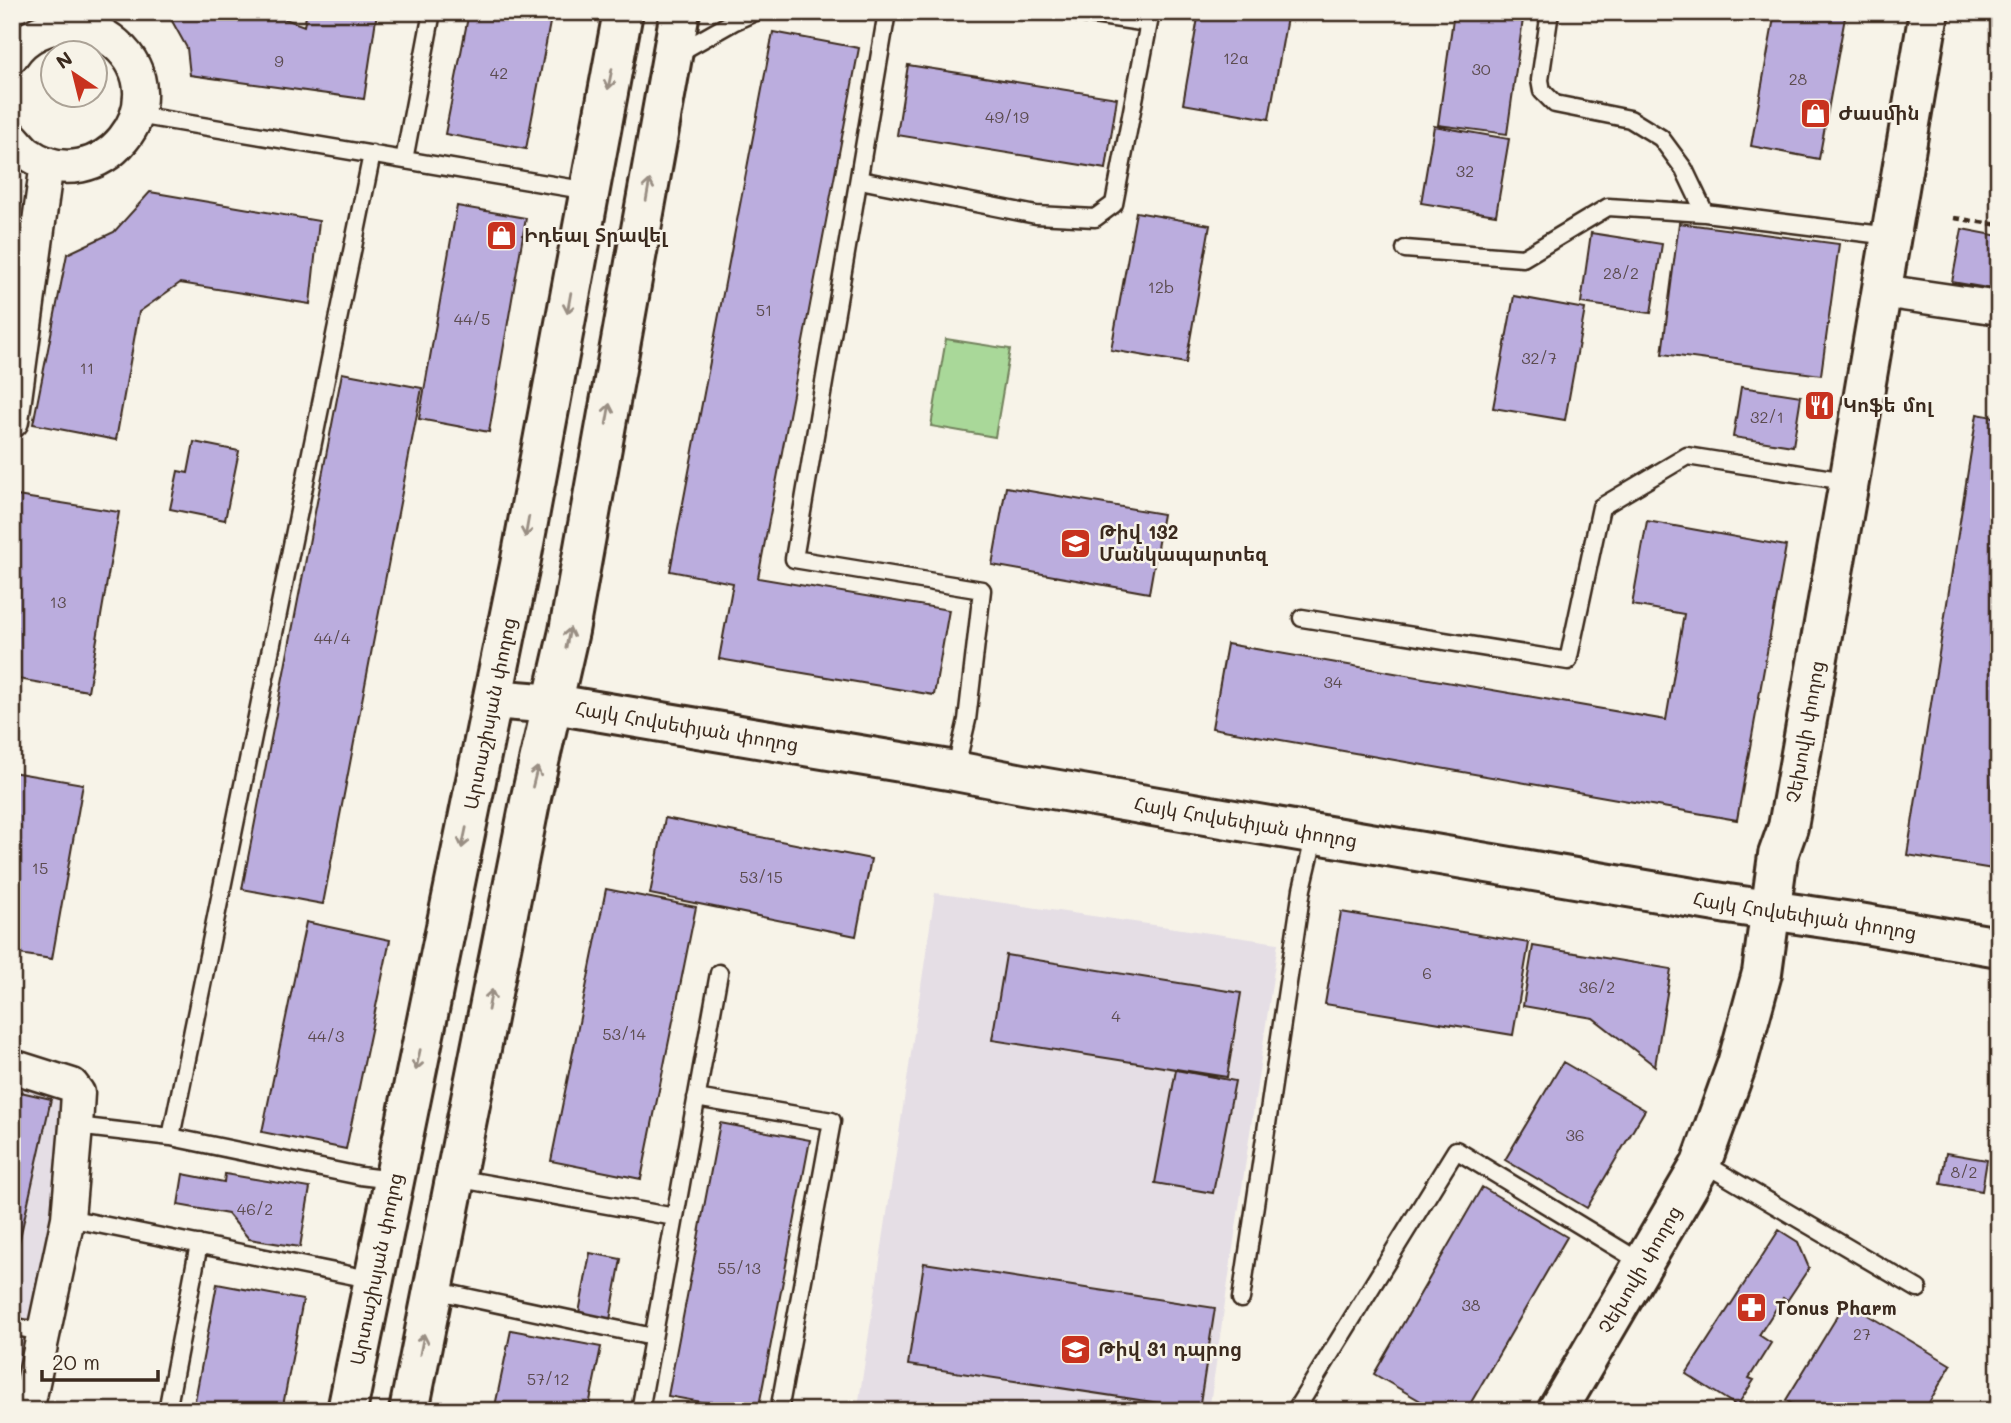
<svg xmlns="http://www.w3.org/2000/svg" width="2011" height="1423" font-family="Mali,'Noto Sans Armenian',sans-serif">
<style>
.built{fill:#e5dee5}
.green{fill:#a9d899;stroke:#72815c;stroke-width:2}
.building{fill:#bbadde;stroke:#3b2a1e;stroke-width:2}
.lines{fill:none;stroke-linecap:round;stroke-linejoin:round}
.lane-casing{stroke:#3b2a1e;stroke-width:21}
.street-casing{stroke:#3b2a1e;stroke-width:37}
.secondary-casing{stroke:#3b2a1e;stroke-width:44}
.path{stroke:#3b2a1e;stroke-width:4.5;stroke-dasharray:7 5;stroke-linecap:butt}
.lane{stroke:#f7f3e8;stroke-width:16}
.street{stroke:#f7f3e8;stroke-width:32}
.secondary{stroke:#f7f3e8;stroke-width:38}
.oneway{stroke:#998e83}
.labels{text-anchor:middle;stroke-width:5;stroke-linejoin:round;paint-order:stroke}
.number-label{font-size:16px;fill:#5b4b4e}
.poi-label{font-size:19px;font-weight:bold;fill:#3b2a1e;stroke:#f7f3e8;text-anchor:start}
.street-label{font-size:19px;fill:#3b2a1e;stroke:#f7f3e8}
</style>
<rect width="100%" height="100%" fill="#f7f3e8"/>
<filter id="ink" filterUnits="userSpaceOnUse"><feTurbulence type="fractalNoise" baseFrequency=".0143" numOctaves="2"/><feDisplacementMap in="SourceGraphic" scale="14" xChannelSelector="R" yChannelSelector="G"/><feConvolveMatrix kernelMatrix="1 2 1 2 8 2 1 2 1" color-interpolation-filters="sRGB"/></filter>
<g filter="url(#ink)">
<path class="built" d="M935 893 1278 943 1209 1411H887L858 1407Z
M12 1068 90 1085 12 1411Z"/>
<path class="green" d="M946 339 1010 349 995 437 931 426Z"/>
<path class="building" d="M167 12H272L274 15 304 26 307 12H377L364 99 190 75 187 48Z
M469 12H552L526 149 445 134Z
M1199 12H1288L1269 119 1183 104Z
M1454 12H1524L1507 134 1438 125Z
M1775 12H1846L1819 159 1751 146Z
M773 32 859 48 758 578 949 610 934 695 719 659 733 583 670 571Z
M908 65 1117 98 1106 169 897 135Z
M1434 126 1509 139 1496 215 1421 203Z
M150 192 319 221 310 304 180 283 139 312 116 440 33 424 67 254 114 232Z
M457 206 526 218 489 432 419 419Z
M1136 212 1210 225 1186 363 1111 350Z
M1679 223 1839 244 1821 375 1662 354Z
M1962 229 1999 236V290L1952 282Z
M1591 233 1662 244 1651 313 1581 303Z
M1514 296 1585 309 1565 420 1493 408Z
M342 373 422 388 323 904 242 889Z
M1741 387 1801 396 1793 446 1733 437Z
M1977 414 1999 418V747L1992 788 1999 789V870L1907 855Z
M194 442 239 451 225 520 170 509 178 471 188 473Z
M1006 487 1163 514 1149 593 992 565Z
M17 496 119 512 88 691 12 678V527Z
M1647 521 1786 546 1737 820 1212 728 1227 644 1666 720 1684 614 1632 605Z
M12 772 83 784 52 959 12 953Z
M665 818 871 859 856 936 650 894Z
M606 889 696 907 641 1179 551 1161Z
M1341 912 1529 943 1513 1035 1325 1004Z
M306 922 390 940 346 1149 262 1132Z
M1533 946 1671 969 1655 1066 1593 1018 1523 1006Z
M1006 955 1241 993 1227 1077 992 1040Z
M1563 1062 1645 1110 1587 1208 1505 1160Z
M1176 1070 1235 1081 1213 1193 1155 1183Z
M12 1090 51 1099 14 1265H12Z
M720 1123 810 1140 758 1411H750L668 1396Z
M1946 1153 1987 1160 1982 1191 1941 1184Z
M183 1174 224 1182 225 1174 310 1188 300 1247 249 1239 228 1214 178 1205Z
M1482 1187 1567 1237 1466 1411H1438L1374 1374Z
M1779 1230 1798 1242 1809 1268 1787 1301 1783 1298 1759 1335 1771 1343 1749 1378 1754 1380 1737 1406 1686 1374Z
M590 1253 621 1259 610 1320 579 1313Z
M924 1263 1215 1308 1199 1409 908 1365Z
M217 1284 303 1300 282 1411H193Z
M1846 1302 1951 1365 1924 1411H1803L1786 1400Z
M511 1330 601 1347 588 1411H494Z
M1136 1405 1174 1411H1135Z"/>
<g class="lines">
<defs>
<path id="lane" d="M887 12 794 559 982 590 967 720 955 771
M1073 12 1148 23
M1550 12 1540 80 1542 91 1555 104 1630 119 1661 138 1684 169 1705 213
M678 53 733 22 755 12
M137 115 589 191
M404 160 432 12
M860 180 1036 215 1095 218 1114 204 1151 12
M1405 249 1523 258 1608 207 1705 213 1890 236
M1302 618 1568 661 1601 507 1687 456 1852 482
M696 1098 832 1121 779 1411
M76 1126 171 1137 360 1176 393 1180
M171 1137 372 154
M1717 1171 1918 1289
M455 1178 675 1217
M68 1218 374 1280
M433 1290 653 1337
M1241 1299 1302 889 1315 834
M12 1326 45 1333
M167 1411 199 1244
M640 1411 719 973
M1295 1411 1456 1150 1644 1264"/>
<path id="street" d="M12 56C25 35 49 26 72 26 89 27 103 33 116 44 182 101 99 204 27 153 22 149 17 142 12 137
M1882 291 1999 308
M12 421 47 163
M12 1066 72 1085 78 1093 76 1126 68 1218 27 1411"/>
<g id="secondary">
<path id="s1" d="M493 699 554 704 955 771 1023 784 1728 904 1859 923 1999 947"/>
<path id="s2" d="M347 1411 520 565 623 12"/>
<path d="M409 1411 531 797 569 631 680 12"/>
<path id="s3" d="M1557 1411 1701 1164 1737 1064 1762 973 1778 855 1788 827 1849 482 1929 12"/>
</g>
</defs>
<use href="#lane" class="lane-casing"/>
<use href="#street" class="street-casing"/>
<use href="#secondary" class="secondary-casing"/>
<path class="path" d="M1954 218 1999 225"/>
<use href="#lane" class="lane"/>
<use href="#street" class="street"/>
<use href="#secondary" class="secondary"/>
</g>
<defs><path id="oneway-shaft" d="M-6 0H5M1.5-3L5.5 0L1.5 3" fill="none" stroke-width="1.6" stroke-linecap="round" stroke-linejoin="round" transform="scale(1.75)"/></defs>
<g class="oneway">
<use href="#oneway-shaft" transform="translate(610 79) rotate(101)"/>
<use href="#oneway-shaft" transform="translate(648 190) rotate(-80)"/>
<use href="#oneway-shaft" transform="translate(569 303) rotate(100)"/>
<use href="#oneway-shaft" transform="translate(608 414) rotate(-80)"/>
<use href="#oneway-shaft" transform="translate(527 527) rotate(100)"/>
<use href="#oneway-shaft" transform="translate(568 638) rotate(-78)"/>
<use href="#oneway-shaft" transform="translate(535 777) rotate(-76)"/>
<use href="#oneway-shaft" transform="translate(464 838) rotate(102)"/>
<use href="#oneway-shaft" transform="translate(490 1000) rotate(-79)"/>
<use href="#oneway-shaft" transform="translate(418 1060) rotate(102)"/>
<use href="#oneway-shaft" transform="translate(422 1344) rotate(-79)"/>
</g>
</g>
<defs>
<symbol id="shop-square" viewBox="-11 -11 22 22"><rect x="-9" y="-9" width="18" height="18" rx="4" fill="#c8321e" stroke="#f7f3e8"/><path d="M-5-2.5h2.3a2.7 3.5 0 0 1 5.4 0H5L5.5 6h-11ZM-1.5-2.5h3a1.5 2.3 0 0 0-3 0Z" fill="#fff"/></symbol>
<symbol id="restaurant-square" viewBox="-11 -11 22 22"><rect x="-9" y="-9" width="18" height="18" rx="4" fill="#c8321e" stroke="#f7f3e8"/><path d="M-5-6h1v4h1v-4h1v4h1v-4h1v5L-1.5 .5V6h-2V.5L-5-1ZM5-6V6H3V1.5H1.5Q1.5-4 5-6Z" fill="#fff"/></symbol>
<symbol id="school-square" viewBox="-11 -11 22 22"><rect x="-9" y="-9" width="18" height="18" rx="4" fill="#c8321e" stroke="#f7f3e8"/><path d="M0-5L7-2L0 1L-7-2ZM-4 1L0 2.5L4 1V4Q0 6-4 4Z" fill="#fff"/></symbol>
<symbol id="pharmacy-square" viewBox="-11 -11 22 22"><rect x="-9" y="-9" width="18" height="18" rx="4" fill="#c8321e" stroke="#f7f3e8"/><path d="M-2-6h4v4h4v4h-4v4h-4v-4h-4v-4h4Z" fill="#fff"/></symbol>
</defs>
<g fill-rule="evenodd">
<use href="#shop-square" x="1798" y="96" width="35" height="35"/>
<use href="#shop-square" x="484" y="218" width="35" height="35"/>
<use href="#restaurant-square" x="1802" y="388" width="35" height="35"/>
<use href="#school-square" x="1058" y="526" width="35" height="35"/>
<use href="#pharmacy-square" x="1734" y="1290" width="35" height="35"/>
<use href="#school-square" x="1058" y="1332" width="35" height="35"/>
</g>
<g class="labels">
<g class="number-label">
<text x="1236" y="64">12a</text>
<text x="279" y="67">9</text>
<text x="1481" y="75">30</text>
<text x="499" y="79">42</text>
<text x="1798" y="85">28</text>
<text x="1007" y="123">49/19</text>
<text x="1465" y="177">32</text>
<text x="1621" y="279">28/2</text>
<text x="1161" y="293">12b</text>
<text x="764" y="316">51</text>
<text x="472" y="325">44/5</text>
<text x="1539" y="364">32/7</text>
<text x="87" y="374">11</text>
<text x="1767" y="423">32/1</text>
<text x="58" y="608">13</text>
<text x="332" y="644">44/4</text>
<text x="1333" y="688">34</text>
<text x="40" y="874">15</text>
<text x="761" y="883">53/15</text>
<text x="1427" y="979">6</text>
<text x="1597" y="993">36/2</text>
<text x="1116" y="1022">4</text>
<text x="624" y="1040">53/14</text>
<text x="326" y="1042">44/3</text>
<text x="1575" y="1141">36</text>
<text x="1964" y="1178">8/2</text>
<text x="255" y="1215">46/2</text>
<text x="739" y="1274">55/13</text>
<text x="1471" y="1311">38</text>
<text x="1862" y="1340">27</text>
<text x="548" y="1385">57/12</text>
</g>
<g class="poi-label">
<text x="1838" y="120">Ժասմին</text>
<text x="524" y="242">Իդեալ Տրավել</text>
<text x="1843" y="412">Կոֆե մոլ</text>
<text x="1099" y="539">Թիվ 132<tspan x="1099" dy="22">Մանկապարտեզ</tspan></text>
<text x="1775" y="1315">Tonus Pharm</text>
<text x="1098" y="1356">Թիվ 31 դպրոց</text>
</g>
<g class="street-label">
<text dy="7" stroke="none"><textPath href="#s2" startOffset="712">Արտաշիսյան փողոց</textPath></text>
<text dy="7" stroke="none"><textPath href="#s1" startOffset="196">Հայկ Հովսեփյան փողոց</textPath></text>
<text dy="7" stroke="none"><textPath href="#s3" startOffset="732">Չեխովի փողոց</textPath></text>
<text dy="7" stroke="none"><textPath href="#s1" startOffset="763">Հայկ Հովսեփյան փողոց</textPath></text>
<text dy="7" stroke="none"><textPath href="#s1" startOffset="1330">Հայկ Հովսեփյան փողոց</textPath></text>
<text dy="7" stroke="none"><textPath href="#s2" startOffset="145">Արտաշիսյան փողոց</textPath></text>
<text dy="7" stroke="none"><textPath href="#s3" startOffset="164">Չեխովի փողոց</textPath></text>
</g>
</g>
<rect width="2011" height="1423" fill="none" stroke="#f7f3e8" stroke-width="42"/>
<rect x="21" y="21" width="1969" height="1381" fill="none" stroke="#3b2a1e" stroke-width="2.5" filter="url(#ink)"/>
<g transform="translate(74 74) rotate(325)"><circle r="33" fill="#f7f3e8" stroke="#aca397" stroke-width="2"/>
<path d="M0-5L12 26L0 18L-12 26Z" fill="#c8321e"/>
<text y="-10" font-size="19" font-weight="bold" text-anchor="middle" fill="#3b2a1e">N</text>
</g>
<path d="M42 1370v10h116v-10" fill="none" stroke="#3b2a1e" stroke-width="3.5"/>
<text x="52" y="1370" font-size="21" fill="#3b2a1e" stroke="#f7f3e8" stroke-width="5" paint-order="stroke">20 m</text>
</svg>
